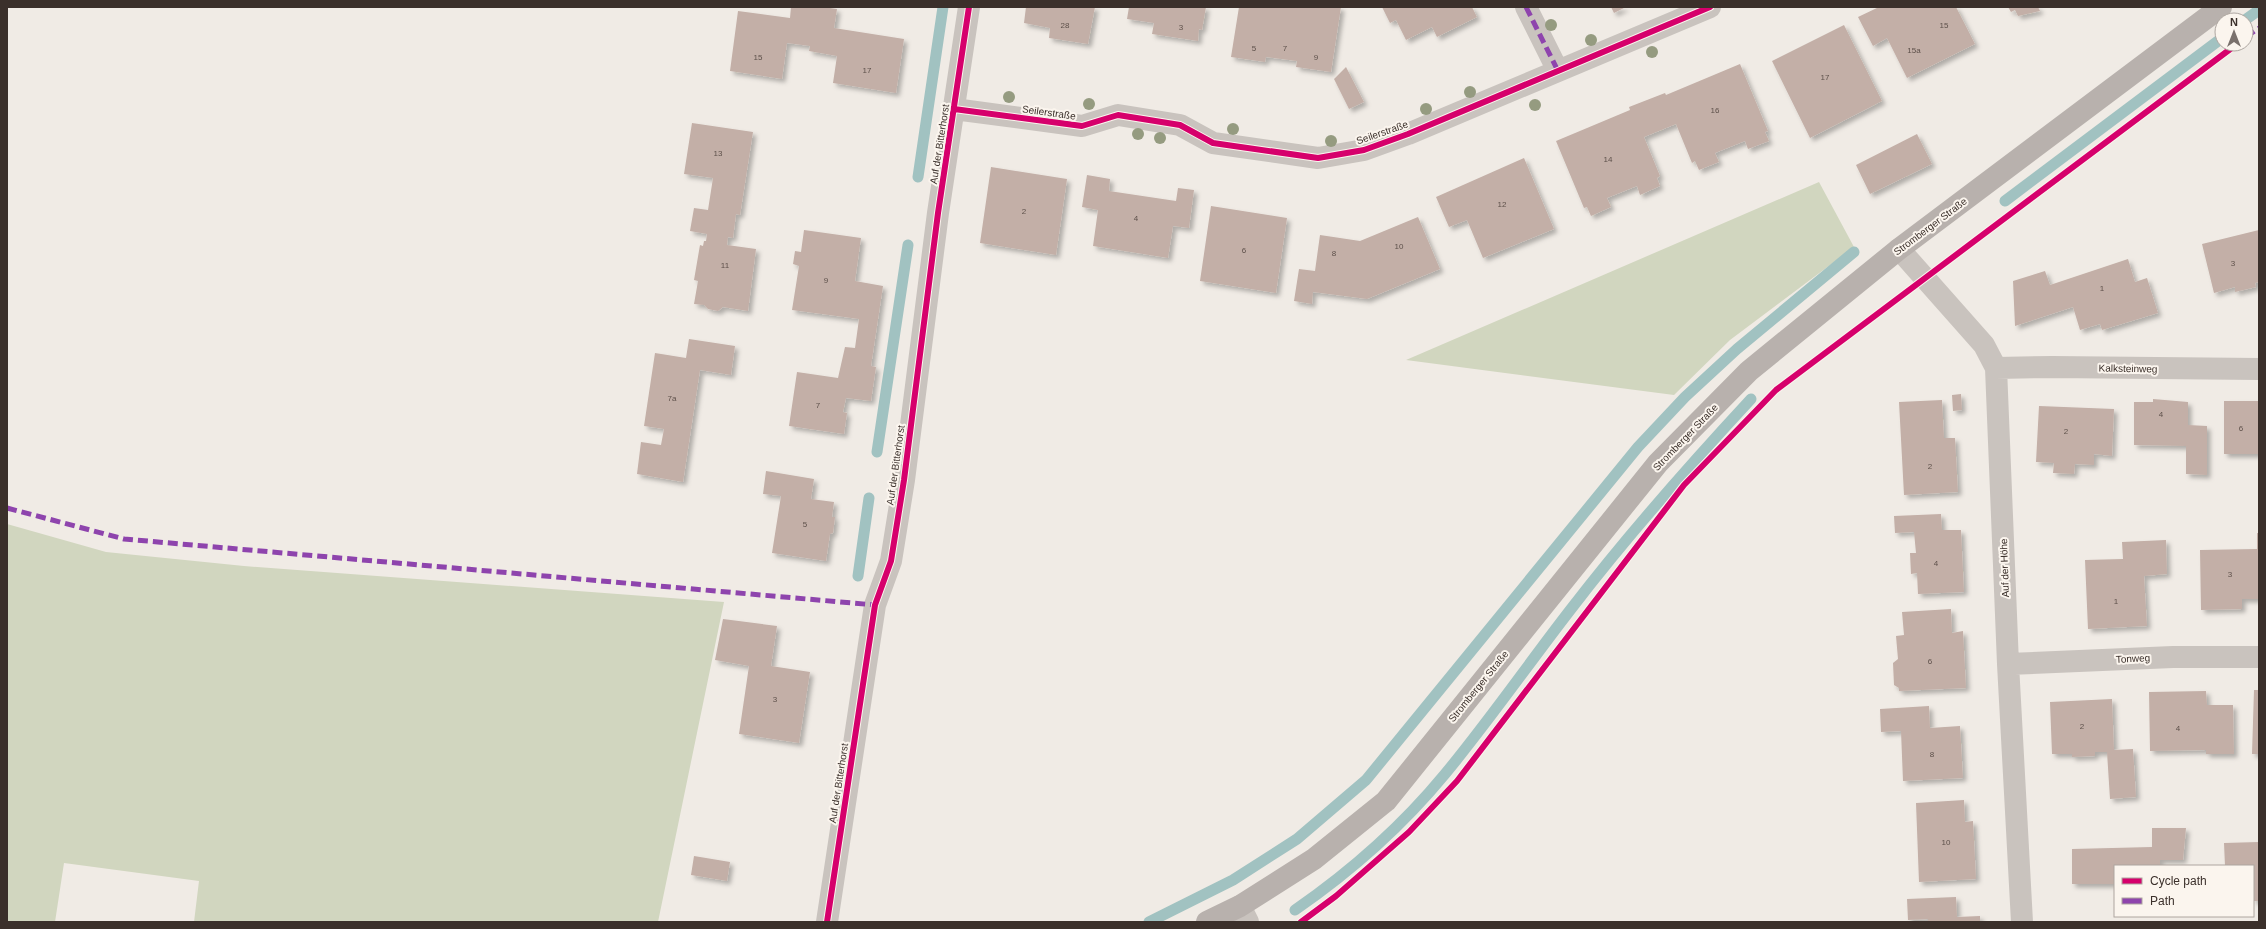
<svg xmlns="http://www.w3.org/2000/svg" width="2266" height="929" font-family="Arial,sans-serif">
<style>
.green{fill:#d1d6bf}
.lines{fill:none;stroke-linecap:round;stroke-linejoin:round}
.stream{stroke:#a1c2c1;stroke-width:11}
.building{fill:#c3afa7;filter:url(#shadow)}
.minor{stroke:#c9c3be;stroke-width:22}
.major{stroke:#b8b1ad;stroke-width:22}
.quiet{stroke:#8e44ad;stroke-width:5;stroke-dasharray:10 5;stroke-linecap:butt}
.cycleway-casing{stroke:#fbf5ee;stroke-width:8}
.cycleway{stroke:#d6006c;stroke-width:6}
.tree{fill:#959b80}
.labels{text-anchor:middle;stroke-width:4;stroke-linejoin:round;paint-order:stroke}
.number-label{font-size:8px;fill:#5d504a}
.street-label{font-size:10px;fill:#3b302b;stroke:#fbf5ee}
</style>
<defs>
<filter id="shadow"><feDropShadow dx="3.5" dy="3.5" stdDeviation="2" flood-color="#0004"/></filter>
</defs>
<rect width="100%" height="100%" fill="#f0ebe5"/>
<path class="green" d="M1819 182 1854 247 1730 340 1674 395 1406 360Z
M7 524 106 552 244 566 724 602 658 922H194L199 881 64 863 55 922H7Z"/>
<g class="lines">
<path class="stream" d="M2245 20 2259 10
M918 177 943 7
M2005 201 2222 38
M877 452 908 245
M858 576 869 498
M1295 910C1350 872 1403 825 1445 774 1489 721 1529 663 1571 609 1627 536 1688 467 1751 399
M1149 922 1233 880 1297 839 1366 780 1638 447 1685 397 1737 349 1854 252"/>
</g>
<path class="building" d="M791 7H823L837 9 834 28 904 39 896 93 833 83 837 56 809 51 810 46 787 43 782 79 730 71 738 11 790 18Z
M1026 7H1095L1088 44 1049 38 1050 28 1024 23Z
M1129 7H1206L1202 30 1199 29 1198 41 1152 34 1154 23 1127 19Z
M1239 7H1341L1331 72 1296 67 1297 61 1266 57 1265 62 1231 57Z
M1382 7H1472L1477 17 1437 37 1432 27 1406 40 1396 20 1390 23Z
M1611 7H1626L1614 13Z
M1879 7H1956L1975 44 1907 78 1887 38 1873 46 1858 17Z
M2008 7H2038L2040 11 2018 16 2015 10 2011 12Z
M1844 25 1882 101 1810 138 1772 61Z
M1740 64 1768 131 1765 132 1769 141 1748 149 1745 141 1715 153 1719 162 1699 170 1695 161 1692 163 1676 124 1644 137 1660 176 1657 178 1660 186 1640 195 1637 186 1607 198 1611 207 1591 216 1587 207 1584 208 1556 141 1630 110 1629 107 1665 93 1666 95Z
M1346 67 1364 102 1349 109 1334 79Z
M692 123 753 132 740 215 736 214 733 238 728 237 727 245 756 249 748 311 723 307 718 311 708 309 704 305 694 304 698 281 694 280 700 245 703 246 704 241H706L707 234 690 231 694 208 708 210 713 178 684 174Z
M1917 134 1932 164 1870 194 1856 165Z
M1524 158 1554 229 1483 258 1467 220 1449 227 1436 197Z
M991 167 1067 179 1056 255 980 243Z
M1087 175 1110 179 1109 191 1176 201 1178 188 1194 190 1189 228 1173 226 1168 258 1093 246 1098 210 1082 207Z
M1211 206 1287 218 1276 293 1200 281Z
M1418 217 1440 269 1367 299 1313 292 1312 304 1294 301 1299 269 1315 271 1320 235 1360 241Z
M804 230 861 238 855 281 883 286 871 366 876 367 871 401 846 398 843 412 847 413 844 434 789 426 797 372 838 378 845 347 855 348 859 319 792 310 799 266 793 264 795 251 801 252Z
M2259 230V282L2255 283 2256 287 2235 292V287L2214 293 2202 244Z
M2128 259 2135 282 2147 278 2158 313 2102 330 2100 324 2080 330 2073 307 2015 326 2013 281 2045 271 2050 285Z
M689 339 735 346 731 375 700 370 683 482 637 474 641 442 661 445 664 429 644 426 655 353 686 358Z
M1961 394 1962 410 1953 411 1952 395Z
M2153 399 2188 402V425L2207 426V475L2186 474V446L2134 445V402H2153Z
M1942 400 1944 438H1955L1958 492 1904 495 1899 402Z
M2224 401H2259V454H2224Z
M2039 406 2114 409 2112 456 2094 454V465L2075 464 2074 474 2053 473 2054 463 2036 462Z
M766 471 814 479 811 499 834 502 832 517H835L833 533 830 534 826 561 772 553 781 496 763 494Z
M1941 514 1942 530H1961L1964 592 1918 594 1917 573 1911 574 1910 553H1916L1914 532 1895 533 1894 516Z
M2257 533H2259V599H2242V609L2201 610 2200 550 2257 549Z
M2166 540 2167 574 2144 576 2147 626 2088 629 2085 560 2123 559 2122 542Z
M1951 609 1952 633 1963 631 1966 688 1899 691V688L1894 685 1893 663 1898 659 1896 636 1904 635 1902 612Z
M723 619 777 626 771 666 810 672 799 743 739 734 749 666 715 660Z
M2254 690H2259V754H2252Z
M2206 691 2207 705H2233L2234 754H2206V750L2150 751 2149 692Z
M2112 699 2114 750 2133 749 2136 797 2110 799 2107 752H2095V756L2072 757V754H2052L2050 702Z
M1929 706 1930 728 1960 726 1963 778 1903 781 1901 731 1881 732 1880 709Z
M1964 800 1965 822 1973 821 1976 879 1919 882 1916 803Z
M2152 828H2186L2183 860H2160V866H2115V884H2072V849L2152 847Z
M2259 842V901H2253V866H2225L2224 843Z
M694 856 730 862 727 881 691 875Z
M1956 897 1957 917 1980 916V922H1928V919L1908 920 1907 899Z"/>
<g class="lines">
<path class="minor" d="M1526 7 1558 71
M954 109 1082 126 1118 115 1180 125 1213 143 1318 158 1364 150 1408 134 1710 7
M1899 249 1984 345 1996 368 2008 664 2022 922
M1996 368 2052 367 2259 369
M2008 664 2173 657H2259
M1240 906 1248 922
M827 922 875 605 891 561 904 480 938 213 969 7"/>
<path class="major" d="M1207 922 1240 906 1314 859 1386 801 1658 463 1749 371 1899 249 2221 7"/>
<path class="quiet" d="M1526 7 1558 71
M2246 37 2259 28
M7 508 124 539 875 605"/>
<defs>
<path id="cycleway" d="M954 109 1082 126 1118 115 1180 125 1213 143 1318 158 1364 150 1408 134 1710 7
M827 922 875 605 891 561 904 480 938 213 969 7
M1301 922 1336 896 1409 832 1457 781 1684 485 1776 390 2237 44"/>
</defs>
<use href="#cycleway" class="cycleway-casing"/>
<use href="#cycleway" class="cycleway"/>
</g>
<g class="tree">
<circle cx="1551" cy="25" r="6"/>
<circle cx="1591" cy="40" r="6"/>
<circle cx="1652" cy="52" r="6"/>
<circle cx="1470" cy="92" r="6"/>
<circle cx="1009" cy="97" r="6"/>
<circle cx="1089" cy="104" r="6"/>
<circle cx="1535" cy="105" r="6"/>
<circle cx="1426" cy="109" r="6"/>
<circle cx="1233" cy="129" r="6"/>
<circle cx="1138" cy="134" r="6"/>
<circle cx="1160" cy="138" r="6"/>
<circle cx="1331" cy="141" r="6"/>
</g>
<g class="labels">
<g class="number-label">
<text x="1065" y="28">28</text>
<text x="1944" y="28">15</text>
<text x="1181" y="30">3</text>
<text x="1254" y="51">5</text>
<text x="1285" y="51">7</text>
<text x="1914" y="53">15a</text>
<text x="758" y="60">15</text>
<text x="1316" y="60">9</text>
<text x="867" y="73">17</text>
<text x="1825" y="80">17</text>
<text x="1715" y="113">16</text>
<text x="718" y="156">13</text>
<text x="1608" y="162">14</text>
<text x="1502" y="207">12</text>
<text x="1024" y="214">2</text>
<text x="1136" y="221">4</text>
<text x="1399" y="249">10</text>
<text x="1244" y="253">6</text>
<text x="1334" y="256">8</text>
<text x="2233" y="266">3</text>
<text x="725" y="268">11</text>
<text x="826" y="283">9</text>
<text x="2102" y="291">1</text>
<text x="672" y="401">7a</text>
<text x="818" y="408">7</text>
<text x="2161" y="417">4</text>
<text x="2241" y="431">6</text>
<text x="2066" y="434">2</text>
<text x="1930" y="469">2</text>
<text x="805" y="527">5</text>
<text x="1936" y="566">4</text>
<text x="2230" y="577">3</text>
<text x="2116" y="604">1</text>
<text x="1930" y="664">6</text>
<text x="775" y="702">3</text>
<text x="2082" y="729">2</text>
<text x="2178" y="731">4</text>
<text x="1932" y="757">8</text>
<text x="1946" y="845">10</text>
</g>
<g class="street-label">
<text transform="translate(1049 112) rotate(8)" y="4">Seilerstraße</text>
<text transform="translate(1382 132) rotate(-19)" y="4">Seilerstraße</text>
<text transform="translate(939 144) rotate(-81)" y="4">Auf der Bitterhorst</text>
<text transform="translate(1930 226) rotate(-37)" y="4">Stromberger Straße</text>
<text transform="translate(2128 368) rotate(1)" y="4">Kalksteinweg</text>
<text transform="translate(1685 437) rotate(-46)" y="4">Stromberger Straße</text>
<text transform="translate(895 465) rotate(-82)" y="4">Auf der Bitterhorst</text>
<text transform="translate(2004 568) rotate(-92)" y="4">Auf der Höhe</text>
<text transform="translate(2133 658) rotate(-3)" y="4">Tonweg</text>
<text transform="translate(1478 686) rotate(-51)" y="4">Stromberger Straße</text>
<text transform="translate(838 783) rotate(-81)" y="4">Auf der Bitterhorst</text>
</g>
</g>
<rect width="2266" height="929" fill="none" stroke="#3b302b" stroke-width="16"/>
<rect x="2114" y="865" width="140" height="52" fill="#fbf5ee" stroke="#aea6a0"/>
<rect x="2122" y="878" width="20" height="6" fill="#d6006c" stroke="#aea6a0"/>
<text x="2150" y="885" font-size="12" fill="#3b302b">Cycle path</text>
<rect x="2122" y="898" width="20" height="6" fill="#8e44ad" stroke="#aea6a0"/>
<text x="2150" y="905" font-size="12" fill="#3b302b">Path</text>
<g transform="translate(2234 32)"><circle r="19" fill="#fbf5ee" stroke="#aea6a0"/>
<path d="M0-3L7 15L0 10L-7 15Z" fill="#7a716c"/>
<text y="-6" font-size="11" font-weight="bold" text-anchor="middle" fill="#3b302b">N</text>
</g>
</svg>
